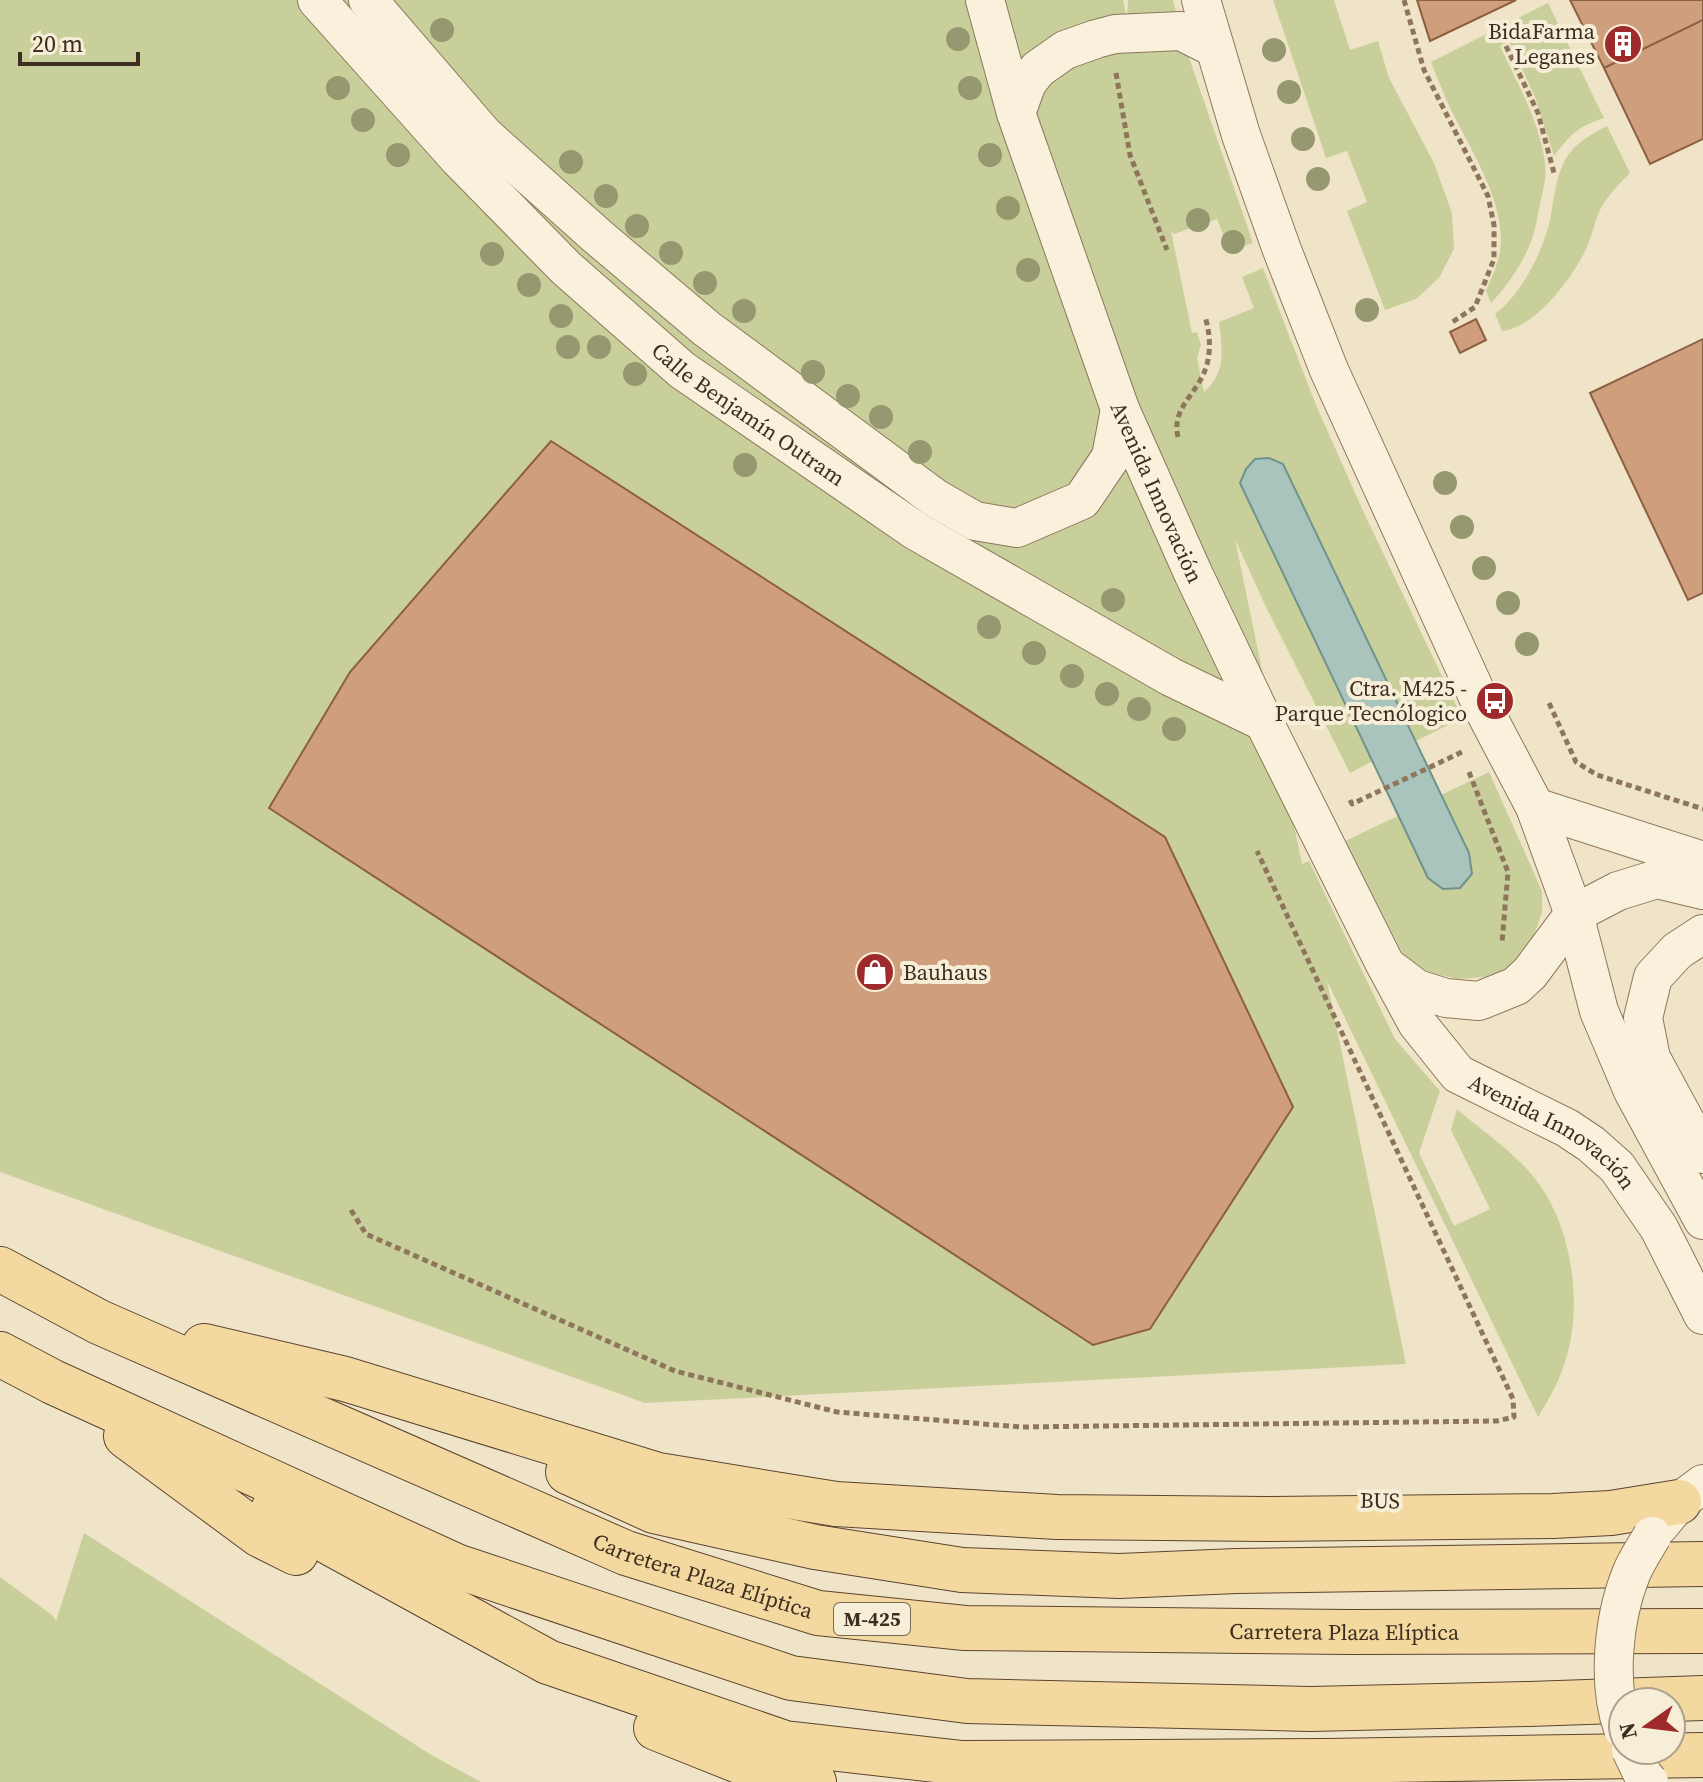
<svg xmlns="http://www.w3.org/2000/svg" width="1703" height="1782" font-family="'Source Serif 4',serif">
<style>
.green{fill:#c9cf9b}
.water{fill:#a9c4bc;stroke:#6f938a;stroke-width:2}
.building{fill:#cf9f7d;stroke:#8d5f41;stroke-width:2}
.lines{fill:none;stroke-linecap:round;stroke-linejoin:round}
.minor-casing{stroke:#8d765c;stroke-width:40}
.major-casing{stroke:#5b4430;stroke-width:46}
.path{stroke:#8d765c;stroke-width:5;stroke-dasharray:6 4;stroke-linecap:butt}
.minor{stroke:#faf1dc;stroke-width:38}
.major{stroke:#f3d9a0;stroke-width:44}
.minor-bridge-casing{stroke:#8d765c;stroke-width:40;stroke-linecap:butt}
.minor-bridge{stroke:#faf1dc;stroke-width:38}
.tree{fill:#96986f}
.labels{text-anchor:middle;stroke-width:8;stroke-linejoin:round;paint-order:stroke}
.shield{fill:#f7eed8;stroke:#756857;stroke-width:2}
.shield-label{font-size:20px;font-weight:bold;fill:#3d2e20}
.poi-label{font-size:22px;fill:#3d2e20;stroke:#f7eed8;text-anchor:end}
.street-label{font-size:22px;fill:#3d2e20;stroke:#f7eed8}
</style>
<rect width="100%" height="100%" fill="#f0e4c8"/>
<path class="green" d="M0 0H1123L1127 19 1128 0H1173L1186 49 1253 243 1230 251 1217 219 1174 234 1171 231 1192 333 1197 332 1201 345 1197 358 1204 392C1227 372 1222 349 1219 322L1254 308 1242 277 1263 268 1316 405 1364 513 1462 718 1416 741 1283 464 1240 483 1373 761 1350 773 1265 605 1235 539 1302 864 1309 861 1395 1039 1440 1091 1419 1153 1454 1226 1490 1209 1451 1130 1457 1109C1484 1133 1518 1154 1539 1184 1573 1231 1583 1307 1565 1362 1559 1382 1549 1399 1538 1417L1327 981 1406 1364 645 1403 0 1172Z
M1273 0H1334L1350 50 1378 41 1389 78 1434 163 1452 213 1454 249 1439 278 1416 299 1385 310 1347 211 1367 202 1347 151 1326 158Z
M1548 3 1604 118C1577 127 1571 134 1554 156L1535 97 1509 41 1500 46C1517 83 1539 120 1545 162 1547 177 1543 190 1540 204 1538 213 1537 221 1535 229 1529 254 1509 285 1491 303L1486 291C1491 278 1498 265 1500 251 1507 204 1470 149 1450 108 1443 93 1437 77 1431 62Z
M1607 126 1630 173C1620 183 1610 193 1602 206 1595 219 1593 233 1587 247 1574 276 1536 328 1502 331L1495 314C1521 295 1543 251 1550 220 1554 200 1555 179 1565 160 1573 145 1592 133 1607 126Z
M1489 772 1542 891V913L1534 935 1525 952 1507 969 1485 977 1459 979 1430 973 1403 954 1345 841 1398 816 1428 879 1469 853 1441 795Z
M84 1533 433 1756 481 1782H0V1577L52 1615 56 1621Z"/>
<path class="water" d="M1269 458 1283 464 1469 853 1472 874 1460 888 1443 889 1428 878 1240 483 1246 469 1255 459Z"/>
<path class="building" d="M1417 0H1516L1430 41Z
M1570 0H1703V20L1604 68Z
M1703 20V139L1650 164 1604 68Z
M1476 319 1486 340 1460 353 1450 332Z
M1703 339V593L1688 600 1590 393Z
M551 441 1165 837 1293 1107 1150 1329 1093 1345 269 808 350 672Z"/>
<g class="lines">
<defs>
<g id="minor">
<path id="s1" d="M317 0 459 159 566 268 682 370 916 531 1171 677 1264 722"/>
<path d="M368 0 484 135 597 236 707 329 935 498 975 521 1017 528 1082 500 1111 457 1120 409"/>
<path id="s2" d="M985 0 1016 113 1120 409 1193 573 1264 722 1385 964 1417 1023 1458 1074 1567 1128 1591 1144 1617 1167 1659 1228 1703 1315"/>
<path d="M1201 0 1241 135 1282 250 1329 370 1484 710 1535 807 1574 914 1599 1011 1633 1091 1703 1220"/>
<path d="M1016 113 1027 83 1038 69 1065 50 1096 39 1115 34 1181 31 1215 48"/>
<path d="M1535 807 1703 861"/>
<path d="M1703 934 1677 951 1653 977 1643 1018 1651 1058 1703 1154"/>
<path d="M1389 968 1417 989 1446 998 1479 1001 1516 986 1530 973 1574 914 1618 891 1657 879 1703 890"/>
<path d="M1659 1526 1679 1502 1703 1484"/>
</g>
<g id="major">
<path id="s3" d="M0 1269 99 1322 626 1553 818 1613 965 1628 1351 1632 1703 1631"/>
<path d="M204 1346 345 1379 658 1475 836 1504 1057 1517 1266 1519 1553 1516 1611 1513 1679 1502"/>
<path d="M0 1354 53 1382 456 1566 791 1678 967 1701 1310 1709 1529 1704 1703 1698"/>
<path d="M126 1436 260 1535 296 1553"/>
<path d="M568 1472 654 1511 815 1547 962 1570 1119 1576 1236 1571 1703 1564"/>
<path d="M273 1510 334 1545 548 1662 785 1743 962 1763 1327 1761 1703 1755"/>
<path d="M656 1728 774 1775 814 1782"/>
</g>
</defs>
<use href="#minor" class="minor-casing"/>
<use href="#major" class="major-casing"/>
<path class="path" d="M1404 0 1424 70 1488 196 1494 225V259L1475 307 1451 323
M1506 46 1538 113 1554 173
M1116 73 1130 155 1167 250
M1178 437C1172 412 1190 399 1201 379 1212 359 1211 337 1205 316
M1549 703 1576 762 1597 775 1703 809
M1469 772 1508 872 1502 942
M1350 800 1352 804 1462 752
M351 1210 366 1234 675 1371 837 1412 1021 1427 1497 1421 1514 1417 1513 1399 1257 851"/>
<use href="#minor" class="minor"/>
<use href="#major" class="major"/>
<defs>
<path id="minor-bridge" d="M1623 1729C1607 1684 1613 1619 1631 1574 1636 1561 1645 1548 1652 1536
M1631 1750 1643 1775 1649 1782"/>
</defs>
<use href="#minor-bridge" class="minor-bridge-casing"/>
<use href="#minor-bridge" class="minor-bridge"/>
</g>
<g class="tree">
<circle cx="442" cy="30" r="12"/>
<circle cx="958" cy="39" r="12"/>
<circle cx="1274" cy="50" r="12"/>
<circle cx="338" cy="88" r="12"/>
<circle cx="970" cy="88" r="12"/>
<circle cx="1289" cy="92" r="12"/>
<circle cx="363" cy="120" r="12"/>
<circle cx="1303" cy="139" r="12"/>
<circle cx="398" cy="155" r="12"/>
<circle cx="990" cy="155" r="12"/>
<circle cx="571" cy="162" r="12"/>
<circle cx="1318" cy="179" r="12"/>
<circle cx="606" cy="196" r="12"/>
<circle cx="1008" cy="208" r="12"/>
<circle cx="1198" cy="220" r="12"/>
<circle cx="637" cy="226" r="12"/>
<circle cx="1233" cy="242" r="12"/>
<circle cx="671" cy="253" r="12"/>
<circle cx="492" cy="254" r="12"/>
<circle cx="1028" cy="270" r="12"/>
<circle cx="705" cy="283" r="12"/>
<circle cx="529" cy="285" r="12"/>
<circle cx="1367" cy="310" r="12"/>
<circle cx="744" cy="311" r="12"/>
<circle cx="561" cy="316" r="12"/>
<circle cx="568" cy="347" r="12"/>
<circle cx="599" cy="347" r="12"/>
<circle cx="813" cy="372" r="12"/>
<circle cx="635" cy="374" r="12"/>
<circle cx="848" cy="396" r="12"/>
<circle cx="881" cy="417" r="12"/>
<circle cx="920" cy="452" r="12"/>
<circle cx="745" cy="465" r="12"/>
<circle cx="1445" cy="483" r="12"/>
<circle cx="1462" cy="527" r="12"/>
<circle cx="1484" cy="568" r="12"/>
<circle cx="1113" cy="600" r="12"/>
<circle cx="1508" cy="603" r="12"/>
<circle cx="989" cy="627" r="12"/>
<circle cx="1527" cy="644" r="12"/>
<circle cx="1034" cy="653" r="12"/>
<circle cx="1072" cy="676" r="12"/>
<circle cx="1107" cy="694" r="12"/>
<circle cx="1139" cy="709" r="12"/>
<circle cx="1174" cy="729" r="12"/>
</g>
<defs>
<symbol id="building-disc" viewBox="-11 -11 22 22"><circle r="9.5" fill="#9e2a2b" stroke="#f7eed8"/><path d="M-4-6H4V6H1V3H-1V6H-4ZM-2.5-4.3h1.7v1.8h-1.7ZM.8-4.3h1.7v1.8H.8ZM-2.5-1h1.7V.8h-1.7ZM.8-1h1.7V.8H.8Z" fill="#fff"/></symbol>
<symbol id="bus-disc" viewBox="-11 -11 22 22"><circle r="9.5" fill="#9e2a2b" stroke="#f7eed8"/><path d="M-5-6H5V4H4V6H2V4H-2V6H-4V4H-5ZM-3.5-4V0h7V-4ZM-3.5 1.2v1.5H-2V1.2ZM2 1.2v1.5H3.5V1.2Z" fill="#fff"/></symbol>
<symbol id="shop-disc" viewBox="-11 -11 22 22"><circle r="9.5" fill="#9e2a2b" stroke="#f7eed8"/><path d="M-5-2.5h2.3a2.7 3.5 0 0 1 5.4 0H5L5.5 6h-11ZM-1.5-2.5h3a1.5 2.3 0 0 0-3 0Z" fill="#fff"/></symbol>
</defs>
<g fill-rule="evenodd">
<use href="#building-disc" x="1601" y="22" width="44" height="44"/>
<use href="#bus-disc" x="1473" y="679" width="44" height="44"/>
<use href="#shop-disc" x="853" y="950" width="44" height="44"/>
</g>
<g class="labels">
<rect class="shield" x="834" y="1603" width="76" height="32" rx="6"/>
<g class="shield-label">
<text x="872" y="1626">M-425</text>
</g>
<g class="poi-label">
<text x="1595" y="39">BidaFarma<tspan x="1595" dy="25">Leganes</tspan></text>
<text x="1467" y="696">Ctra. M425 -<tspan x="1467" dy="25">Parque Tecnólogico</tspan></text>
<text x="903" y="980" text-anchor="start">Bauhaus</text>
</g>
<g class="street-label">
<text dy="8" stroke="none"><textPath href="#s1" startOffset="600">Calle Benjamín Outram</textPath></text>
<text dy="8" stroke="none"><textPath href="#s2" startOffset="522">Avenida Innovación</textPath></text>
<text dy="8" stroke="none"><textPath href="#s2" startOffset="1290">Avenida Innovación</textPath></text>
<text transform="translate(1380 1500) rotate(1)" y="8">BUS</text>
<text dy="8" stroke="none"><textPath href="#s3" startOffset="768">Carretera Plaza Elíptica</textPath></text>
<text dy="8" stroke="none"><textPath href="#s3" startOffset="1416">Carretera Plaza Elíptica</textPath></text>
</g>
</g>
<g transform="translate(1647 1726) rotate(256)"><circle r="38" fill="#f7eed8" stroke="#ada18e" stroke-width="2"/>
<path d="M0-6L14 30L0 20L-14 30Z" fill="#9e2a2b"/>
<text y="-12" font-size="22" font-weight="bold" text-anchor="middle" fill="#3d2e20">N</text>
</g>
<path d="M20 52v12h118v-12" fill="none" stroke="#3d2e20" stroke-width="4"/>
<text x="32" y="52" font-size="24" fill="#3d2e20" stroke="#f7eed8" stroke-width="6" paint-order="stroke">20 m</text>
</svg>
